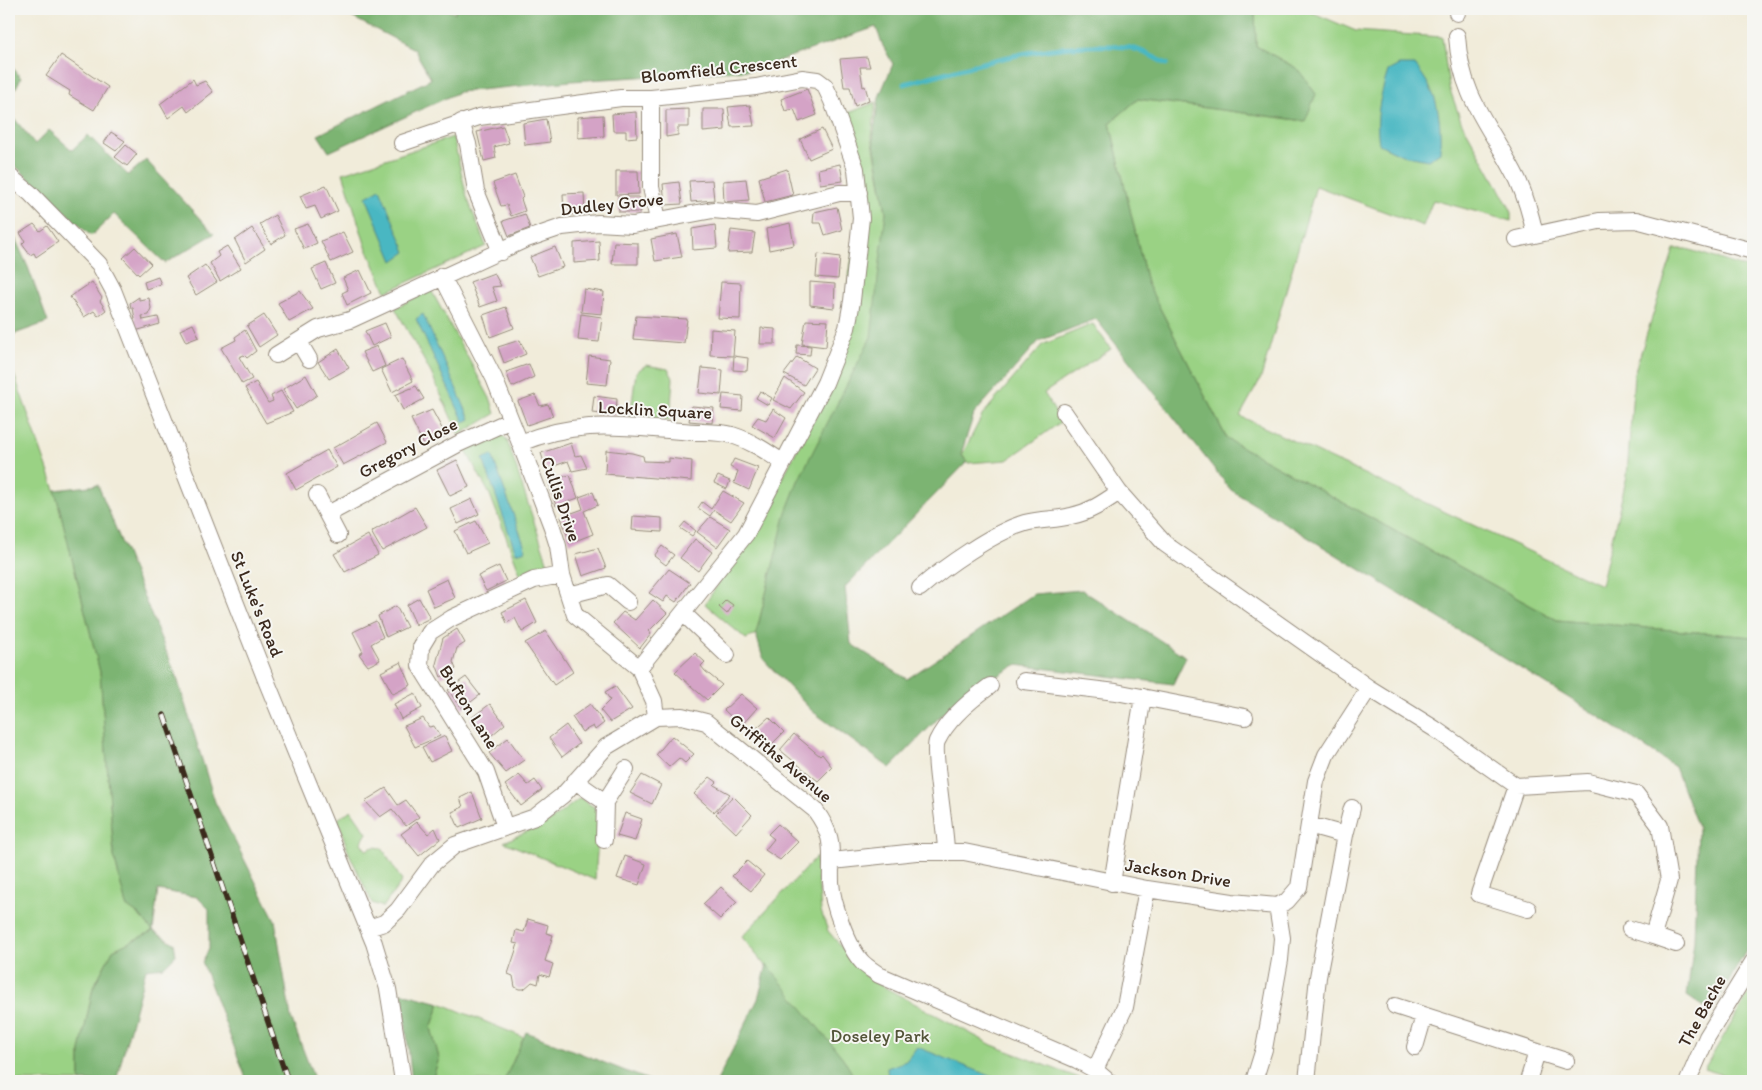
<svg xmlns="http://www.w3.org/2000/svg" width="1762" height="1090" font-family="Itim,sans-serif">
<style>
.green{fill:#9ad284;stroke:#6a7e51}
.forest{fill:#7bb472;stroke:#5b6f48}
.water{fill:#49b7c2;stroke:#427070}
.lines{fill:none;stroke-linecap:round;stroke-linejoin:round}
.stream{stroke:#49b7c2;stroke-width:5}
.building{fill:#d4a3c6}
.minor-casing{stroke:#968b7c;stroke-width:18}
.minor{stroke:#fff;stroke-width:16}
.rail-casing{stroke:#3b2a1e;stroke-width:5.5}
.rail{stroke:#f6f6f2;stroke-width:4;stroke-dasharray:11;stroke-linecap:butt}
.labels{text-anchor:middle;stroke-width:4;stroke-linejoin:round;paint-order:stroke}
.street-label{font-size:18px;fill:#3b2a1e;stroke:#f6f6f2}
.park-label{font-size:18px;fill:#535438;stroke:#f6f6f2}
</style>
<rect width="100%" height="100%" fill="#f6f6f2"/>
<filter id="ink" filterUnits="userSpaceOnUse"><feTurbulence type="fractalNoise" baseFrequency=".02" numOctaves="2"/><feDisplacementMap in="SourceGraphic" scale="10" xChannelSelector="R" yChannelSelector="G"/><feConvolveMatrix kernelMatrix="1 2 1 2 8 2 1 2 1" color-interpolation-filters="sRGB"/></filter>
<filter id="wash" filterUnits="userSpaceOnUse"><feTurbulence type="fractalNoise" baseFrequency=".0096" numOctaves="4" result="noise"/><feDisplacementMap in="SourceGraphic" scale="20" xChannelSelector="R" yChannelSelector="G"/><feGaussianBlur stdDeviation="1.12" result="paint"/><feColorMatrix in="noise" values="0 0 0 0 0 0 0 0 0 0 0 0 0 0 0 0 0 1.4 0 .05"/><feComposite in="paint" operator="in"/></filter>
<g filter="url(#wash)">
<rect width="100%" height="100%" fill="#f1ecda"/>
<path class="green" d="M1255 9H1304L1356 31 1442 37 1449 87 1461 121 1511 210V221L1433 200 1423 226 1316 186 1261 378 1240 416 1601 585 1627 476 1634 374 1674 249H1687L1753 270V637L1557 620 1227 439 1147 283 1110 123 1138 99 1305 121 1298 69 1256 46Z
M876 102 872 137 886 212 874 337 781 534 756 634 746 639 705 604 766 511 834 376 863 185 846 114Z
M453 137 467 197 486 246 386 292 365 244 343 173Z
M431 290 491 400 495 414 459 435 431 373 395 308Z
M1093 324 1111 349 1044 393 1061 422 1007 460 968 463 962 455 983 414 1042 345Z
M9 360 55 490 100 672 114 856 126 905 139 915 153 931 113 950 93 988 80 1051V1081H9Z
M646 365 668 369 673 378 670 420 630 418 636 372Z
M498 431 507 440 549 567 521 576 490 495 465 449Z
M580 798 600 811 595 880 504 842 550 821Z
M351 810 367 833 361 843 366 850 374 847 382 848 402 881 383 907 372 903 348 851 338 819Z
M816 857 821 911 828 931 869 979 992 1045 1087 1081H854L853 1075 742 937Z
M1753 987V1081H1744L1704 1069Z
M440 1003 525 1038 504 1081H432L439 1058 431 1028Z"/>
<path class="forest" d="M336 9H444L455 13V9H1255L1256 46 1298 69 1316 94 1305 121 1138 99 1110 123 1147 283 1227 439 1557 620 1753 637V939L1711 1012 1687 996 1694 941 1698 828 1675 767 1598 716 1231 490 1096 319 1039 341 974 414 961 454 967 462 845 587 851 644 907 679 1034 594 1082 590 1186 657 1173 684 1016 665 954 702 890 768 812 711 763 659 756 634 786 512 798 481 871 337 886 212 873 138 879 97 893 64 883 46 876 27 752 70 571 81 459 92 329 152 318 135 431 79 414 49Z
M9 63 21 78 9 101Z
M9 112 35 144 49 130 72 150 88 135 128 175 146 160 214 234 165 263 114 214 91 236 9 160Z
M9 225 28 267 48 322 9 336Z
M98 485 177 678 215 802 275 920 291 1018 315 1081H247L202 962 209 949V909L197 897 158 890 153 931 174 943 176 955 164 967 146 969 116 1081H80V1051L93 988 113 950 153 931 139 915 126 906 114 856 100 672 55 490Z
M767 965 843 1058 853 1075 854 1081H717L758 999Z
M402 993 440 1003 431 1028 439 1058 432 1081H412Z
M526 1032 536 1036 651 1081H504Z"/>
<path class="water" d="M1399 65H1415C1439 95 1441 115 1440 152L1428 160 1402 155 1379 144C1375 118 1380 96 1388 71Z
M380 189 406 252 393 261 366 197Z
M423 314 470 419 464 422 416 319Z
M492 455 526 550 516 553 483 459Z
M917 1047 1003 1081H888L887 1068 906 1061Z"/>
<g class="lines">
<path class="stream" d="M904 84C975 65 1051 40 1125 47 1139 48 1155 58 1167 64"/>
</g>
<g id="blocks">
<path class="building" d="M61 55 108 87 94 110 69 95 70 91 46 76Z
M867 57 870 67H860L863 87 865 86 869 100 855 106 850 87H844L840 59Z
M193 79 196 85 205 81 213 92 188 112 184 106 168 118 160 104Z
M807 89 817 115 799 122 794 109 785 111 781 99Z
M750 105 754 126 731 127 728 107Z
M689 109V127H678V135L666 137V110Z
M703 109H724L725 130 703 132Z
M636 112 637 137 626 138V131H613L612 114Z
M603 115 604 136 578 138V117Z
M546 119 550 142 525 145 523 123Z
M503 126 509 143 494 147 496 158 484 161 477 132Z
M822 129 832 149 809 159 800 139Z
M111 132 125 141 116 151 104 143Z
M126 145 137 154 127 166 115 157Z
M840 164 843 181 820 184 818 169Z
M787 169 793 195 765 202 759 178Z
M616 171H638L639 194 616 195Z
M515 175 523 197 521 199 525 211 511 216 507 205 501 206 493 183Z
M746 179 749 200 724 202 723 181Z
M712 180 714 200 691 202 689 181Z
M679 182 682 204 665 205 663 184Z
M326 185 338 211 321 219 315 206 306 209 300 196Z
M584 193 585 214 564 215 563 194Z
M618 197H639L641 212H619Z
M837 207 842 230 825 235 821 223H813L814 212Z
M525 214 530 228 509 236 503 221Z
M275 215 285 235 271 244 260 224Z
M790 223 794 245 769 250 766 229Z
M34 224 40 231 47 226 58 242 36 257 34 253 30 255 22 244 25 241 20 233Z
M308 224 317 243 304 249 294 229Z
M715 225 717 248 693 250 692 229Z
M252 228 265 249 246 262 235 240Z
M731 230 755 233 752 252 728 253Z
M343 232 353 252 331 262 321 241Z
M677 234 682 257 655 261 651 239Z
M599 241 600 261 574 263V243Z
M614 242 638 243V264H612Z
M227 246 241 268 220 281 210 263 219 256 217 252Z
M135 247 151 264 139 275 123 258Z
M555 247 563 267 538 276 530 257Z
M818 254 840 257 838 279 816 277Z
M326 263 335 283 321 289 312 269Z
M205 265 217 282 196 295 186 278Z
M360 270 371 293 347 305 342 293 348 290 343 278Z
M494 273 501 286 492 287 497 301 480 307 470 282Z
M158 277 161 284 146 289 144 282Z
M92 282 102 298 100 301 106 310 98 316 94 311 84 317 70 297Z
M721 282 741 283 740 319 718 318Z
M810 282 835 284 834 308 810 305Z
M584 289 604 292 602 314 581 312Z
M300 291 313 309 289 322 278 303Z
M139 297V300L149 298 151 308 149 315 142 316 143 320 158 317 160 324 135 331 132 320 135 319 133 308H131L130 303Z
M506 307 514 328 490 337 483 315Z
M581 314 602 317 599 342 578 340Z
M264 315 277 335 259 347 247 326Z
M636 316 687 319 684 343 633 339Z
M806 320 828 321 826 347 802 344Z
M385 323 391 337 372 346 365 331Z
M193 324 199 337 186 342 180 330Z
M761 328 775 329V344H760Z
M711 329 735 331 733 356 710 355Z
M245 330 256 351 247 358 244 355 239 357 252 379 242 384 221 348 236 340 235 337Z
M520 340 526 354 504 363 498 347Z
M797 345 811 346 810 355 796 354Z
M377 346 385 366 372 372 362 352Z
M338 349 349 368 329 379 318 362Z
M589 356 610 359 607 385 586 383Z
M734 356 748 358 747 371 733 370Z
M797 357 815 368 804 385 784 374Z
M402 359 413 381 392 392 381 369Z
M529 364 534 377 512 387 506 372Z
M702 368 723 370 721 395 699 393Z
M306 375 317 395 296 409 283 389Z
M785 378 804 392 791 409 773 400Z
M256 382 268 403 273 401 271 396 281 391 293 412 266 423 245 388Z
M416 386 424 399 403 410 395 395Z
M760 391 772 398 768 405 756 398Z
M723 394 743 396 742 411 721 409Z
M535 395 540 406 548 404 553 416 527 425 518 401Z
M594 396 617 399 616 415 592 413Z
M692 406 714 408 712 423 689 421Z
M773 409 786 418 775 438 752 425 758 417 766 420Z
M432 410 446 436 424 445 411 419Z
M377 423 387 442 343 465 333 448Z
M571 443 575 456 581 455 587 468 572 471 568 461 546 469 541 453Z
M327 450 337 467 296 490 287 473Z
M606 450 632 453 643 456 644 461 669 462V458L692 461 691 481 605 474Z
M734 459 758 468 749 490 734 483 738 471 730 467Z
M457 460 469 487 450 496 437 470Z
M570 475 578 498 556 506 548 480Z
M718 476 730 481 727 489 714 483Z
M723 491 744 503 731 521 714 510 710 516 698 508 702 502 711 509Z
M593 492 598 505 584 511 593 534 570 543 561 517 583 509 579 497Z
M472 499 479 514 458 524 451 509Z
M415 507 427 527 382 551 371 532Z
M633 516 662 518V532L632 530Z
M710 517 730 529 717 547 697 532Z
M476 521 488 543 466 553 455 531Z
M685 522 696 531 692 536 680 528Z
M368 535 378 555 345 572 334 554Z
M695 539 712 552 698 571 680 558Z
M662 546 674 555 666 565 654 556Z
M598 548 606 568 583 576 576 554Z
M499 566 506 581 486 591 478 576Z
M669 569 690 583 676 602 667 596 663 602 649 593Z
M447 579 455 598 434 607 426 589Z
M419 598 430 618 416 625 407 605Z
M526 600 537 623 522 632 515 618 507 623 502 612Z
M653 600 667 613 649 631 651 634 640 648 613 623 623 612 635 620Z
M726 600 733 605 727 614 719 607Z
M396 606 407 627 386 637 378 616Z
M376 621 383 637 371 644 380 660 368 666 359 654 363 652 353 632Z
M457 629 465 643 457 648 453 662 456 669 441 677 436 664 443 638Z
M546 631 573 672 554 685 525 643Z
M695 653 705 662 701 666 705 671 722 685 707 700 675 672Z
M401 662 411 685 393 694 381 672Z
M466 677 480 695 462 709 448 690Z
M615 686 632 709 610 722 600 710 610 700 605 692Z
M415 693 422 708 401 719 394 704Z
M741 694 757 708 741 726 724 710Z
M490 704 505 724 486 740 470 719Z
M590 704 604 723 595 730 593 726 582 732 572 717Z
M769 717 784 732 768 748 751 733Z
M423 718 429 727 434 726 440 736 415 747 404 726Z
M566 725 579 744 562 757 549 738Z
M794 734 820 756 822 754 832 767 818 781 780 750Z
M445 736 452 751 430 762 422 747Z
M672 736 694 754 685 763 679 758 669 767 656 755Z
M508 738 524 760 506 773 489 753Z
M519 775 528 785 535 780 542 790 521 806 505 785Z
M642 775 661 785 652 804 630 793Z
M710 777 717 782 714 785 730 794 714 812 694 794Z
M386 788 398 805 406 800 419 817 406 826 392 809 380 817 365 801Z
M472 792 482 818 459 828 452 812 463 807 460 798Z
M733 796 752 815 736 833 716 814Z
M625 813 642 819 635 841 617 836Z
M417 822 428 834 435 828 440 839 419 856 401 834Z
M778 824 798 842 780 860 765 850 774 839 768 834Z
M625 856 646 864 639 885 617 878Z
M747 861 764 875 751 891 732 876Z
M721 887 737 902 720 919 703 904Z
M528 919 548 925 546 933 553 935 545 961 553 964 549 977 540 974 538 984 532 982 524 989H519L515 987 513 976 508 974 518 944 513 943 516 930 524 932Z"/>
</g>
</g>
<g filter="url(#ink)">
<use href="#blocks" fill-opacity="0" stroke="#968b7c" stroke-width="1"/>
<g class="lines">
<defs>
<path id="minor" d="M1457 13V9
M1457 36C1461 100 1492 127 1518 180 1526 198 1531 215 1535 235
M651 98V187L658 220
M461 122 468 144 476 191 501 252
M402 143 479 117 621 98H651L756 87 802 78 817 80 825 86 832 101 856 169 861 218 852 301 847 328 825 383 746 534 639 668
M9 176 30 193 99 264 113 290 266 680 374 943 388 989 403 1081
M1516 239 1599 221 1636 220 1753 251
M442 276 494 378 520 443 552 527 558 546 562 575 575 615 639 668 654 701 656 717
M299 342 309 359
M276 355 318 329 350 320 524 240 562 227 598 223 633 225 713 210 757 214 839 193H859
M1064 412 1119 492 1165 544 1369 688 1435 729 1516 786 1588 782 1636 794 1660 826 1669 880 1653 936 1676 944
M520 443C579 419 621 427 682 431 698 433 717 431 732 435 751 441 766 451 782 462
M317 495 338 535
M328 514 458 444 509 421
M920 588C944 567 994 532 1025 523 1040 519 1056 520 1071 516 1090 512 1103 503 1119 492
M569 595 608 585 628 602
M684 614 727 655
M1024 681 1116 692 1245 717
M575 781 605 802 604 840
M1516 786 1479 894 1528 909
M605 802 626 769
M505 827 486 772 420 666 421 647 430 632 452 618 534 580 562 575
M1345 835 1352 808
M946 851C946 830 932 752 937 741 947 720 972 699 990 686
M832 861 916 852H964L1147 889 1232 902 1277 906 1287 901 1299 887 1316 781 1326 755 1369 688
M1112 883 1143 697
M368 928 384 923 398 910 432 864 455 845 535 817 563 795 606 747 656 717 682 716 706 722 815 810C836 839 830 849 831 882 832 903 848 948 863 963 868 968 874 971 879 975L1077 1060 1095 1070 1108 1081
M1630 929 1653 936
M1395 1006 1566 1061
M1415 1047 1424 1016
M1095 1070 1125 1007 1147 889
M1254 1081 1264 1049 1280 960 1282 938 1277 906
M1307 1081 1318 977 1345 835 1309 825
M1528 1081 1537 1052
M1688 1081 1707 1037 1753 962"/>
</defs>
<use href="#minor" class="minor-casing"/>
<use href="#minor" class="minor"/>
<defs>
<path id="rail" d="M164 715 288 1081"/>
</defs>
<use href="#rail" class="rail-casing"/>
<use href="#rail" class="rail"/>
</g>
</g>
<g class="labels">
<g class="street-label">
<text transform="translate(719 69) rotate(-6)" y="6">Bloomfield Crescent</text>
<text transform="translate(612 204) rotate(-6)" y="6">Dudley Grove</text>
<text transform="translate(655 410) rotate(3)" y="6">Locklin Square</text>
<text transform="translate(408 448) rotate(-28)" y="6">Gregory Close</text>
<text transform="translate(561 499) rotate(71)" y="6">Cullis Drive</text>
<text transform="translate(257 604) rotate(68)" y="6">St Luke's Road</text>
<text transform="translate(469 707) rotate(58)" y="6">Bufton Lane</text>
<text transform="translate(781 758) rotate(40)" y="6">Griffiths Avenue</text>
<text transform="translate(1178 873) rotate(9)" y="6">Jackson Drive</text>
<text transform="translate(1702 1011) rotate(-61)" y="6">The Bache</text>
</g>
<g class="park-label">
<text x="880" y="1042">Doseley Park</text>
</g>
</g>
<rect width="1762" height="1090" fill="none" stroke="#f6f6f2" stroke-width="30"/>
</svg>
